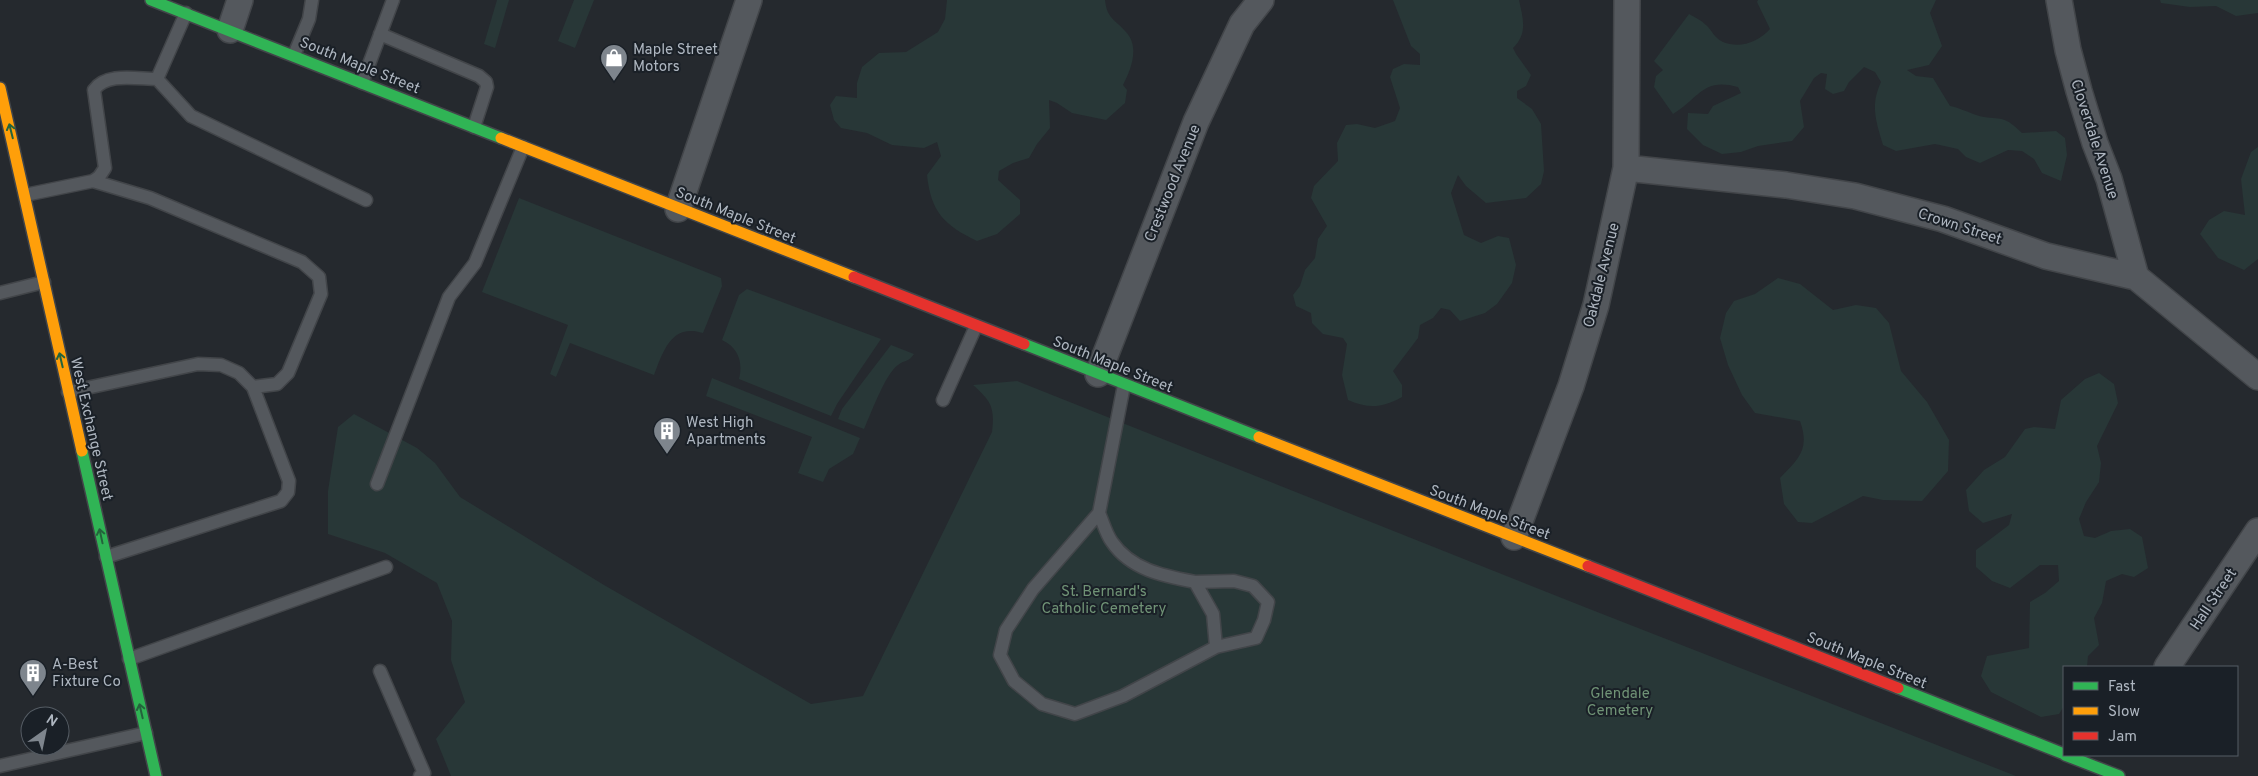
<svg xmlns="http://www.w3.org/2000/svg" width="2258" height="776" font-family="Overpass,sans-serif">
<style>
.green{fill:#283737}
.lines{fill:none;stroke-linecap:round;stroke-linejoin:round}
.lane-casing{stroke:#424549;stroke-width:15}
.street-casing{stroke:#424549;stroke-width:28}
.fast-casing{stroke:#424549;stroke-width:14}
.slow-casing{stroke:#424549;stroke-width:14}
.jam-casing{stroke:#424549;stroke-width:14}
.lane{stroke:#54585d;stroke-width:12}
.street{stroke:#54585d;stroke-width:25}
.fast{stroke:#30b455;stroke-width:11}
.slow{stroke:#ff9f0a;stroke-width:11}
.jam{stroke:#e5322d;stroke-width:11}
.oneway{stroke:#24633c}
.labels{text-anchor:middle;stroke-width:4;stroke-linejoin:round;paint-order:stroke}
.poi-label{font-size:15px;fill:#aeb6c0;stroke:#1a2027;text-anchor:start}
.street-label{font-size:15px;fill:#aeb6c0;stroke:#1a2027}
.park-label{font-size:15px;fill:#709376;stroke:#1a2027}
</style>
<rect width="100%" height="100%" fill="#25292e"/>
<path class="green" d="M497 0H509L495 48 484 44Z
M574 0H594L575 48 558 41Z
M947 0H1105C1107 19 1115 19 1126 32 1140 47 1131 69 1123 85L1127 90 1125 103 1106 120 1072 113 1057 103 1049 100 1050 128 1037 144 1029 158 1013 163 999 171 998 180 1020 200V214L997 234 977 241C944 225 931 212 927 175L941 156 937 142 924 148 892 145 867 133 841 128 834 120 830 105 836 96 857 98V83L862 67 879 53 906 52 938 32 945 19Z
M1393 0H1519C1523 19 1528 33 1513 48L1516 54 1531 75 1526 86 1517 91V98L1532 109 1541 124 1544 171 1541 184 1526 198 1486 203 1466 186 1458 175 1451 193 1464 235 1481 243 1498 236 1509 238 1516 265 1512 283 1497 304 1485 313 1460 321 1450 310 1441 308 1433 318 1420 325 1418 338 1393 371 1402 385V397C1382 408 1369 409 1348 400L1342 375 1347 344 1343 338 1323 334 1312 323 1311 313 1296 306 1293 295 1300 286 1305 270 1315 258 1318 239 1327 226 1311 198 1314 186 1338 161 1337 143 1346 125 1357 124 1375 128 1395 121 1400 108 1390 77 1393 69 1404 64 1420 65V54L1411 46Z
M1758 0H1936L1930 13 1942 46 1929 65 1907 70 1916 76 1933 78 1950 106C1960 108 1967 112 1976 115 2000 122 2001 112 2022 133L2056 131 2065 138 2067 155 2061 181 2042 173 2034 159 2022 151 2008 150 1980 163 1966 157 1958 149 1935 144 1896 151 1883 145C1876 121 1870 106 1881 82L1875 72 1864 67 1849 82 1844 91 1833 94 1825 89 1827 74 1821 73 1814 78 1800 101 1804 127 1792 141 1758 146 1741 152 1722 154 1703 145 1687 129 1688 113 1708 114 1713 106 1741 93 1738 87C1703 77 1699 98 1673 114L1654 87 1656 76 1663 70 1654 61 1689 14C1694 17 1701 20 1706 25 1712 30 1714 38 1723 42 1740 49 1758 42 1770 29L1757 2Z
M2160 0H2258V13L2236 16 2216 6 2190 7 2161 3Z
M2258 147V259L2244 270 2218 258 2200 234 2209 220 2224 211 2245 215 2241 179 2251 152Z
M519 198 721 278 722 286 703 333C671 323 663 352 654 375L570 343 556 377 550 374 568 325 482 292Z
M1778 278 1800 284 1833 310 1856 305 1876 308 1889 323 1901 371 1927 402 1949 440 1948 471 1922 501 1883 500 1863 496 1812 523 1798 522 1784 504 1780 478C1799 459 1810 449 1800 421L1755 413 1742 395 1728 365 1720 338 1726 313 1734 301 1755 294Z
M747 289 881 339 837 404 831 416 739 379C743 363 739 348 722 340L739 295Z
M891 345 914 354C909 362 904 360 898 365 885 374 871 414 864 429L838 419 842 409Z
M2099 373 2114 384 2118 403 2097 446 2101 463 2099 482 2086 502 2079 519 2084 536 2095 538 2111 531 2130 529 2142 537 2148 568 2134 577 2122 574 2106 581 2102 603 2094 618 2099 645 2088 656 2087 667H2064V706L2059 714 2041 717 1991 692 1981 676 1987 656 2029 648 2030 602 2045 593 2059 581 2058 565H2040L2010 588 1992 581 1976 567V550L2009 525 2012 514 1983 523 1969 511 1966 490 1984 470 2005 457 2025 429 2034 427 2055 429 2061 400 2085 379Z
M712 378 860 438 853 454 829 469 823 482 798 473 812 437 706 396Z
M1017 381 1587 608 2016 776H451L436 739 465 702 451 660 452 621 437 583 385 553 328 534V491L338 427 354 414 417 448 435 463 460 497 604 585 811 704 863 696 992 432C995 407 991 401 973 385Z"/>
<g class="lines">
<defs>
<path id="lane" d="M380 34 479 76 486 82 487 87 474 127
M294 55 309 19 312 0
M157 79 191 116 366 200
M362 83 393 0
M93 181 150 198 302 262 319 277 321 294 288 373 277 384 253 387
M25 195 93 181 99 177 105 168 94 90C106 72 137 79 157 79L186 13
M0 293 44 282
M68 392 198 364 221 365 239 373 253 387 289 481 288 492 281 501 106 557
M943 400 976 326
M377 484 449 297 475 263 523 147
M1099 513C1103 522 1106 534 1112 542 1131 570 1164 576 1195 582L1213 614 1216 647 1123 696 1075 714 1042 704 1014 681 1000 655 1006 630 1033 589 1099 513 1124 385
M1195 582 1234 581 1253 586 1268 602 1264 620 1256 638 1216 647
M129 659 386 567
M380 671 424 773 420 776
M0 766 146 733"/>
<path id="street" d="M2059 0 2068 50 2079 91 2095 143 2109 179 2136 277
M230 30 240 0
M1626 168 1786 185 1855 196 1943 219 2046 256 2136 277 2258 377
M678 209 749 0
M1098 374 1196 122 1242 24 1261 0
M1514 537 1571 386 1596 305 1610 241 1626 168 1627 0
M2167 667 2258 531"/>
<path id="fast" d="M151 0 501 138
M1024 344 1259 437
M82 451 156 776
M1898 688 2064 754
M2065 755 2119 776"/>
<path id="slow" d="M0 88 82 451
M501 138 854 277
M1259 437 1588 566"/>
<path id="jam" d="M854 277 1024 344
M1588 566 1898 688"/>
</defs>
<use href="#lane" class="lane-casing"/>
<use href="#street" class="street-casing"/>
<use href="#fast" class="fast-casing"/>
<use href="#slow" class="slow-casing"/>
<use href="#jam" class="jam-casing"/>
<use href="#lane" class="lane"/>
<use href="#street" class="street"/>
<use href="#fast" class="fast"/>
<use href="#slow" class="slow"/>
<use href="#jam" class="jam"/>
</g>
<defs><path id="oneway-shaft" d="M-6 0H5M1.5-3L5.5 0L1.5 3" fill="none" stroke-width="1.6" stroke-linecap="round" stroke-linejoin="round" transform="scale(1.25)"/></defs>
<g class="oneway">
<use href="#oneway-shaft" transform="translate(11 131) rotate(-104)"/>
<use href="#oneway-shaft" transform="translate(61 360) rotate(-103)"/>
<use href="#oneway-shaft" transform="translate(101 536) rotate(-102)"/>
<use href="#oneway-shaft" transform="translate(141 711) rotate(-103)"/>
</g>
<defs>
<symbol id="shop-pin" viewBox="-11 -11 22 30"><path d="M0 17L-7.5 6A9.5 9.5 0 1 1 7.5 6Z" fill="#7e858d" stroke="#1a2027"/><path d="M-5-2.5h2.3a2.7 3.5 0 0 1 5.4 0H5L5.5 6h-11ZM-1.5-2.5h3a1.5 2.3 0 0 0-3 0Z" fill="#fff"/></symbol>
<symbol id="building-pin" viewBox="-11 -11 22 30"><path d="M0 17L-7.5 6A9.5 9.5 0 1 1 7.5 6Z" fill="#7e858d" stroke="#1a2027"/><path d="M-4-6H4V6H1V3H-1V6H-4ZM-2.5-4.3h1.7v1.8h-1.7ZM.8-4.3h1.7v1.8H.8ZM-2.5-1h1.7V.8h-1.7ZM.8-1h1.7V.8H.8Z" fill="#fff"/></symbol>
</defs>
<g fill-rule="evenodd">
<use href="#shop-pin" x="598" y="42" width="32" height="43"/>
<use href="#building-pin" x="651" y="415" width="32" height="43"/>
<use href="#building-pin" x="17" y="657" width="32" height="43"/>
</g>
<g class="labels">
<g class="poi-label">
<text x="633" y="54">Maple Street<tspan x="633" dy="17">Motors</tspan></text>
<text x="686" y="427">West High<tspan x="686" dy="17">Apartments</tspan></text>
<text x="52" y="669">A-Best<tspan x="52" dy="17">Fixture Co</tspan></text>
</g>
<g class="street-label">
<text transform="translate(360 65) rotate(22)" y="5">South Maple Street</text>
<text transform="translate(2095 139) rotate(72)" y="5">Cloverdale Avenue</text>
<text transform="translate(1172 183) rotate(-68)" y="5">Crestwood Avenue</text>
<text transform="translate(736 215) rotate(22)" y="5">South Maple Street</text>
<text transform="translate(1960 226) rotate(18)" y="5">Crown Street</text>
<text transform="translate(1601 275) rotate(-76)" y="5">Oakdale Avenue</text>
<text transform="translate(1113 364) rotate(22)" y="5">South Maple Street</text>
<text transform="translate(92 429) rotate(77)" y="5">West Exchange Street</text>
<text transform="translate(1490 512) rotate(21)" y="5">South Maple Street</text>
<text transform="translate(2213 599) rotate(-56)" y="5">Hall Street</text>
<text transform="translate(1867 660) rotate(22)" y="5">South Maple Street</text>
</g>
<g class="park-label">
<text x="1104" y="596">St. Bernard's<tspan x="1104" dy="17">Catholic Cemetery</tspan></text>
<text x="1620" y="698">Glendale<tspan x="1620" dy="17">Cemetery</tspan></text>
</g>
</g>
<rect x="2063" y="666" width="175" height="90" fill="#1a2027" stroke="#555c64"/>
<rect x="2073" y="682" width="25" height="8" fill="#30b455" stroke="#555c64"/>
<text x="2108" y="691" font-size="15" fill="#aeb6c0">Fast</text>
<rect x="2073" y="707" width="25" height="8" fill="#ff9f0a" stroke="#555c64"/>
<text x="2108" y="716" font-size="15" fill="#aeb6c0">Slow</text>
<rect x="2073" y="732" width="25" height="8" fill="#e5322d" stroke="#555c64"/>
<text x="2108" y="741" font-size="15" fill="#aeb6c0">Jam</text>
<g transform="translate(45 731) rotate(33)"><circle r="24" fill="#1a2027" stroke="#555c64"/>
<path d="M0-4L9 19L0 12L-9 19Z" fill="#7e858d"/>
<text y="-8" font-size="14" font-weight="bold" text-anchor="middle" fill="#aeb6c0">N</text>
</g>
</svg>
